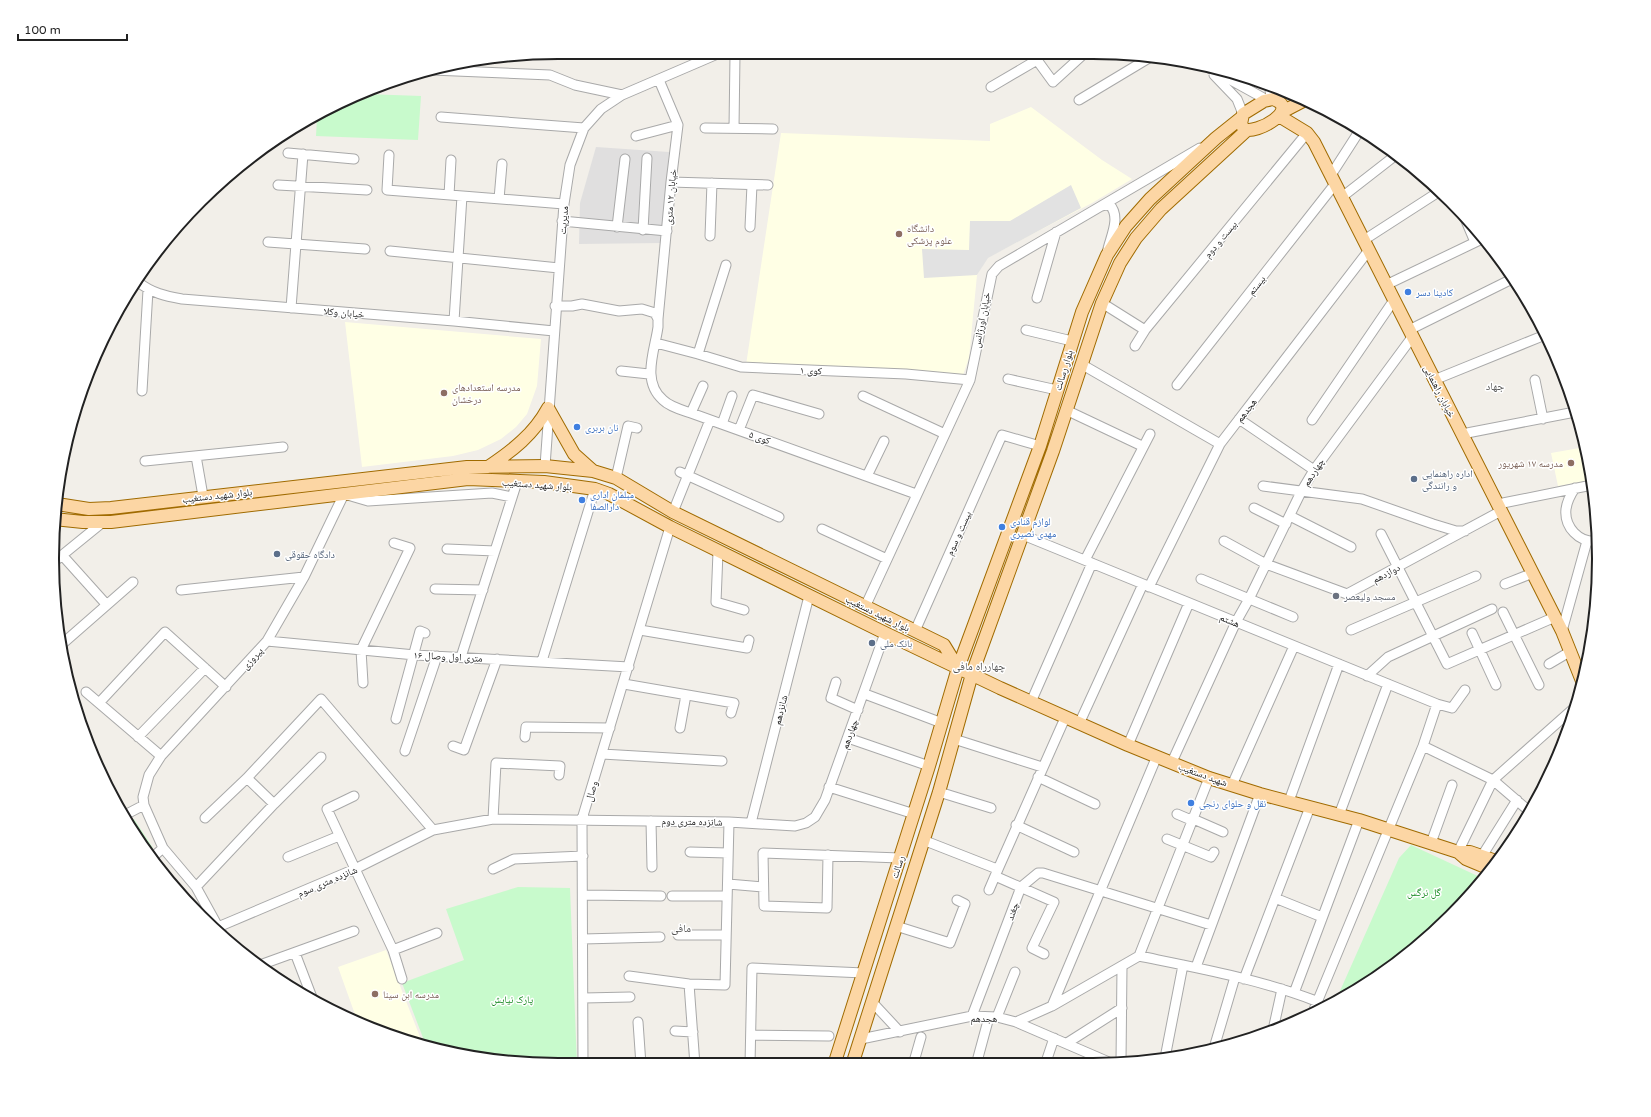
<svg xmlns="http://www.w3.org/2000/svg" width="1651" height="1117" font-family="'Varela Round','Noto Naskh Arabic',sans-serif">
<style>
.residential{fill:#e0dfdf}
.education{fill:#ffffe5}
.park{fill:#c8facc}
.parking{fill:#e2e2e2}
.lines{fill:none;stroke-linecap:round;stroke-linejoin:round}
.minor-casing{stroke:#a9a9a9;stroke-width:11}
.major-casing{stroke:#a06b00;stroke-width:14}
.minor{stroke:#fff;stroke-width:9}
.major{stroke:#fcd6a4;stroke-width:12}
.education-dot{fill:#8d6e63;stroke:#fff;stroke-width:1.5}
.shop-dot{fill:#3f7fe0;stroke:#fff;stroke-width:1.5}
.service-dot{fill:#5c6f8a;stroke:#fff;stroke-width:1.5}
.worship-dot{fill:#6b7280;stroke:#fff;stroke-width:1.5}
.labels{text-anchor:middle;stroke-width:3;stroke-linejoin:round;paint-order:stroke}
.street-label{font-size:10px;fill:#222;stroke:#fff}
.education-label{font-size:10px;fill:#785e54;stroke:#fff;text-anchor:start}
.shop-label{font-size:10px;fill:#366cbe;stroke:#fff;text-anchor:start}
.service-label{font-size:10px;fill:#4e5e75;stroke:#fff;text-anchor:start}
.worship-label{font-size:10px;fill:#5b616d;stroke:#fff;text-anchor:start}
.park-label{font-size:10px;fill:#0c8416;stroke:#fff}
.neighbourhood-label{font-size:11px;fill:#555;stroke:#fff}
.rim{fill:none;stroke:#222;stroke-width:2}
</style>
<rect width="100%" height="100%" fill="#f2efe9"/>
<path class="residential" d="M596 147 669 152 662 243 579 244 580 203Z"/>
<path class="education" d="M1031 107 1102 160 1132 179 1092 203 987 258 977 275 969 358 963 375 746 365 781 133 990 141V124Z
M345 322 541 339 537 386 527 414 516 427 501 439 478 450 453 456 362 467Z
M1585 447 1589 459 1591 480 1558 486 1551 453Z
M386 950 422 1042 357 1020 338 967Z"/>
<path class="park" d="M365 94 421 96 418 140 316 136 317 118Z
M134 819 153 848 150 851 126 820Z
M1411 845 1482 878 1451 916 1374 980 1336 1000 1399 858Z
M518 887 570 888 577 1065H558L460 1055 425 1043 402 983 464 960 446 909Z"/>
<path class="parking" d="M1071 185 1081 208 988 258 977 275 924 278 922 249 969 250 970 221H1010Z"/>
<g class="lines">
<defs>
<path id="minor" d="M1209 68 1267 100
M432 70 550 75 575 85 622 95
M1214 75 1237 99 1243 114
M991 87 1037 60 1053 82 1086 52
M1270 89 1271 99
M1079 100 1149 58
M441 117 584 128
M705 128 773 129
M734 128 735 55
M636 136 678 125
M288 153 354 159
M389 155 387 190 564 204
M1331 175 1360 130
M671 182 768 185
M278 185 367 190
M449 195 451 160
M1342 197 1396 155
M499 199 502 164
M1102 206 1109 204C1122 217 1110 237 1107 253
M1464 216 1475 242
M562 221 667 231
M617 227 625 159
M750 227 752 185
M643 230 647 158
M710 236 712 183
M1364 240 1440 191
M268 242 365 249
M390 251 559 268
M138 282C152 293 165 296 182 299L454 321 554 331
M1386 285 1482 239
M1037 298 1056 232
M1102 303 1145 330
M555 306H572L582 304 619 311 642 309 655 313 658 319V327C655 350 641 381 663 400 670 407 682 410 691 413L916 494
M291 308 303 154
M658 319 671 182 678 125 659 80
M454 321 462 196
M1026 330 1072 341
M1409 330 1514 278
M656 343 698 354 741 367 906 374 970 380
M1135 346 1145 330 1307 133
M698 354 726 265
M1081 364 1220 444
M621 371 649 374
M1008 379 1057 390
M1434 380 1545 335
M1535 380 1543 419
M1177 385 1335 184
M142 391 148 290
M863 396 945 434
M1066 410 1142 446
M691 413 703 386
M1239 419 1314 470
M1312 420 1394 300
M722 424 732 396
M739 430 753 395 819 414
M1462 434 1575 412
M196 456 203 496
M145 461 283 447
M545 466 564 204 570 165 584 128 601 109 622 95 715 55
M680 472 779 517
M867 476 884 441
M616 478 628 426 637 428
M1263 486 1362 499 1433 524 1456 531H1465
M1575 488C1571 494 1567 501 1566 509 1564 527 1579 543 1597 541
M1498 504 1592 485
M1254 508 1286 524
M673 512 710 420
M1290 516 1351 547
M822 529 887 559
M1381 534 1447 664 1555 617
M1023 535 1437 704 1452 708 1465 690
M1224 541 1266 564 1347 594 1501 511
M447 549 495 551
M718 552 716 602 744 610
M62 555 106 604
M1085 560 1150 434
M55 561 103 522
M1201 579 1293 617
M1505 584 1533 573
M1149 587 1220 444 1369 250
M435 589 483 590
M181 590 304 577
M865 607 970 380 992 274 999 266 1200 148
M1503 612 1539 685
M640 630 747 648 749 640
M1351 630 1476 576
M915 631 1002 435 1040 446
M1562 631 1587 541
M1472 633 1496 685
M267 641 415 655 629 667
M61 645 133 582
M461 657 517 482
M542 661 595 489
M1549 664 1571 651
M1367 676 1388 657 1492 609
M836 682 831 698 858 710
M363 683 361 650 410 548 394 543
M624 684 734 703 731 713
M86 692 161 756
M865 694 942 723
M1031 702 1092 563
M99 703 165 632 226 687
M396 719 420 631 425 633
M1079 724 1143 584
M680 728 686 695
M138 737 205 668
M525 737 526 727 610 728
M848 738 929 766
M954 739 1042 767
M1128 745 1189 603
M453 746 464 750 497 659
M1423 746 1493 780 1529 811
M405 751 437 656
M602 754 722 761
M1172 762 1236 622 1249 599 1301 492 1314 470 1413 336
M1038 777 1095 804
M247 778 274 804
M1232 785 1294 646
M829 787 908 812H915
M939 792 991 808
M354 796 327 809 393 950 402 979
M1289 801 1339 664
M1177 814 1191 820
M1339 815 1388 684
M123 816 144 805
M205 818 247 778 321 699 433 830
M1191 818 1223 832
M493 819 496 763 560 766 559 775
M651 821 652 867
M751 823 809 596
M1016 825 1074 852
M1167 839 1211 857 1214 852
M923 840 997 869
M1431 843 1452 785
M690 852 728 853
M1458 852 1493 780 1574 708
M828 855 827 908 764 906 763 853 900 858
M154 856 163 848
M1482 856 1517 800
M288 857 339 836
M493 869 514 859 583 856
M728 884 763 887
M196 887 274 804 321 757
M989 890 995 876
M583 895 661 896
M672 896H727
M1275 898 1322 917
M896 926 950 943 965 904 957 900
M218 927 355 869 433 830 493 819 729 822 795 826 806 823 815 817 825 800 885 633
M222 934 196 887 163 848 144 805 143 797 149 775 161 756 267 641 304 577 344 494 368 501 492 493 512 497
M678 935H726
M583 939 660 937
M393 950 437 933
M295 953 313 1000
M1044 954 1032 948 1054 902 995 876 1065 718
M1139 956 1209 778
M260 965 354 931
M1196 967 1260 794
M629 976 689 984 725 985 729 822
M1244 979 1310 807
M689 984 695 1065
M1294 993 1359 820
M584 998 630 997
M873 1003 900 1032
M1052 1006 1157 756
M1313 1012 1423 746 1437 704
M972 1016 1021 887 1038 873H1043L1211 925
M997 1017 1015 972
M638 1022 641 1065
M1016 1022 1052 1006 1139 956C1198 968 1259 979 1316 1001
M1273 1030 1282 989
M675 1031 693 1032
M751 1035 829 1036
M861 1039 972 1016 997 1017 1016 1022 1111 1063
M1067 1043 1122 1008
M1214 1048 1235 977
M1165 1058 1183 965
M1121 1062 1122 967
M583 1065 582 819 670 527
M750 1065 752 968 864 973
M913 1065 921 1037
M976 1065 989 1017
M1045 1065 1054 1038"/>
<path id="major" d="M1273 99C1302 109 1256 135 1244 129L1241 124 1243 114 1264 101Z
M1282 112 1305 100
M1279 116 1307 133 1314 142 1562 631 1582 681
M548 408 574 454 593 471
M488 467C512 451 534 434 548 408
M57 504 89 509 111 508 467 467 545 466 593 471 616 478 673 512 944 645 958 668
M54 519 83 522H111L468 479 544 482 595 489 609 494 670 527 885 633 1000 688 1128 745 1209 778 1260 794 1359 820 1458 852H1470L1496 861
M1458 852 1466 859 1490 869
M834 1065 929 766 958 668 1040 446 1082 312 1107 255 1126 226 1150 199 1216 138 1241 118
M852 1065 939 792 972 674 1053 451 1102 303 1120 263 1136 238 1161 209 1247 130"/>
</defs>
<use href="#minor" class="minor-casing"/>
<use href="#major" class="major-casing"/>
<use href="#minor" class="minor"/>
<use href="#major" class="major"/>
</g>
<g class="education-dot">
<circle cx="899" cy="234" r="4"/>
<circle cx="444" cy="393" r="4"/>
<circle cx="1571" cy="463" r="4"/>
<circle cx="375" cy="994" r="4"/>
</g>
<g class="shop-dot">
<circle cx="1408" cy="292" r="4"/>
<circle cx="577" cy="427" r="4"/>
<circle cx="582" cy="500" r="4"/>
<circle cx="1002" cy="527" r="4"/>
<circle cx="1191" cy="803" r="4"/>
</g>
<g class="service-dot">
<circle cx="1414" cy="479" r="4"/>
<circle cx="277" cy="554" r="4"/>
<circle cx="872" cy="643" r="4"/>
</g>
<circle class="worship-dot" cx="1336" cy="596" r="4"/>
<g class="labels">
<g class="street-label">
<text transform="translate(670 197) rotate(-85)" y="4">خیابان ۱۲ متری</text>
<text transform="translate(563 220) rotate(-85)" y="4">مدیریت</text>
<text transform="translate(1220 239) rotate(-50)" y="4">بیست و دوم</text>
<text transform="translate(1256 285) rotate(-52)" y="4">بیستم</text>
<text transform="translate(344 312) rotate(5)" y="4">خیابان وکلا</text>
<text transform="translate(981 320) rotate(-79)" y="4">خیابان اورژانس</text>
<text transform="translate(811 370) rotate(2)" y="4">کوی ۱</text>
<text transform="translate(1063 370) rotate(-73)" y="4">بلوار رسالت</text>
<text transform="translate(1440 391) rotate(63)" y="4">خیابان راهنمایی</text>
<text transform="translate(1246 410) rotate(-53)" y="4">هجدهم</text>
<text transform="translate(760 437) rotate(20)" y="4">کوی ۵</text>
<text transform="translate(1313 472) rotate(-57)" y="4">چهاردهم</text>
<text transform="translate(537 484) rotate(4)" y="4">بلوار شهید دستغیب</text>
<text transform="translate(217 495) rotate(-6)" y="4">بلوار شهید دستغیب</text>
<text transform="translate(958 533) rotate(-66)" y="4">بیست و سوم</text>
<text transform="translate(1386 573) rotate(-28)" y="4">دوازدهم</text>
<text transform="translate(878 613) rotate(26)" y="4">بلوار شهید دستغیب</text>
<text transform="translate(1230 620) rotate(22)" y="4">هشتم</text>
<text transform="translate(448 656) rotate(3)" y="4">۱۶ متری اول وصال</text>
<text transform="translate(252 658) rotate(-48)" y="4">پیروزی</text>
<text transform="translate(780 710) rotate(-76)" y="4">شانزدهم</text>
<text transform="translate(849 734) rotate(-70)" y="4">چهاردهم</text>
<text transform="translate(1203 774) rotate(20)" y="4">شهید دستغیب</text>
<text transform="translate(591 791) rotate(-73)" y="4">وصال</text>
<text transform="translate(692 821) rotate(1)" y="4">شانزده متری دوم</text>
<text transform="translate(897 867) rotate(-72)" y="4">رسالت</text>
<text transform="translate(327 881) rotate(-23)" y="4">شانزده متری سوم</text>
<text transform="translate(1012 911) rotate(-70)" y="4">چغند</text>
<text x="984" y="1022">هجدهم</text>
</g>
<g class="education-label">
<text x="907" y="232">دانشگاه<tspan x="907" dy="12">علوم پزشکی</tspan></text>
<text x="452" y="391">مدرسه استعدادهای<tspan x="452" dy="12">درخشان</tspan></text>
<text x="1563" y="467" text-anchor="end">مدرسه ۱۷ شهریور</text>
<text x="383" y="998">مدرسه ابن سینا</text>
</g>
<g class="shop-label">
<text x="1416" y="296">کادینا دسر</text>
<text x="585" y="431">نان بربری</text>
<text x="590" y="498">مبلمان اداری<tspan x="590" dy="12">دارالصفا</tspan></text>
<text x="1010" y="525">لوازم قنادی<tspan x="1010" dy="12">مهدی نصیری</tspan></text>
<text x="1199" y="807">نقل و حلوای رنجی</text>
</g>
<g class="service-label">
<text x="1422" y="477">اداره راهنمایی<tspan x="1422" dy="12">و رانندگی</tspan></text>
<text x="285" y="558">دادگاه حقوقی</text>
<text x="880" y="647">بانک ملی</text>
</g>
<g class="worship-label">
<text x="1344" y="600">مسجد ولیعصر</text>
</g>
<g class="park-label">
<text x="1424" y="896">گل نرگس</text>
<text x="512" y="1003">پارک نیایش</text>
</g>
<g class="neighbourhood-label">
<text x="1495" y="390">جهاد</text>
<text x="979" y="670">چهارراه مافی</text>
<text x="681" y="932">مافی</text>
</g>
</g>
<path d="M0 0H1651V1117H0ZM558 59H1093A499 499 0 0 1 1592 558V559A499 499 0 0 1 1093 1058H558A499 499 0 0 1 59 559V558A499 499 0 0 1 558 59Z" fill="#fff" fill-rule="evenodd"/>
<path class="rim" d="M558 59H1093A499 499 0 0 1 1592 558V559A499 499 0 0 1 1093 1058H558A499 499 0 0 1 59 559V558A499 499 0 0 1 558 59Z"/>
<path d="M18 34v6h109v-6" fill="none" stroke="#222222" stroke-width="2"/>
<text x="24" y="34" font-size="12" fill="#222222" stroke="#ffffff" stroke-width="3" paint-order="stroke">100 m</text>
</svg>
